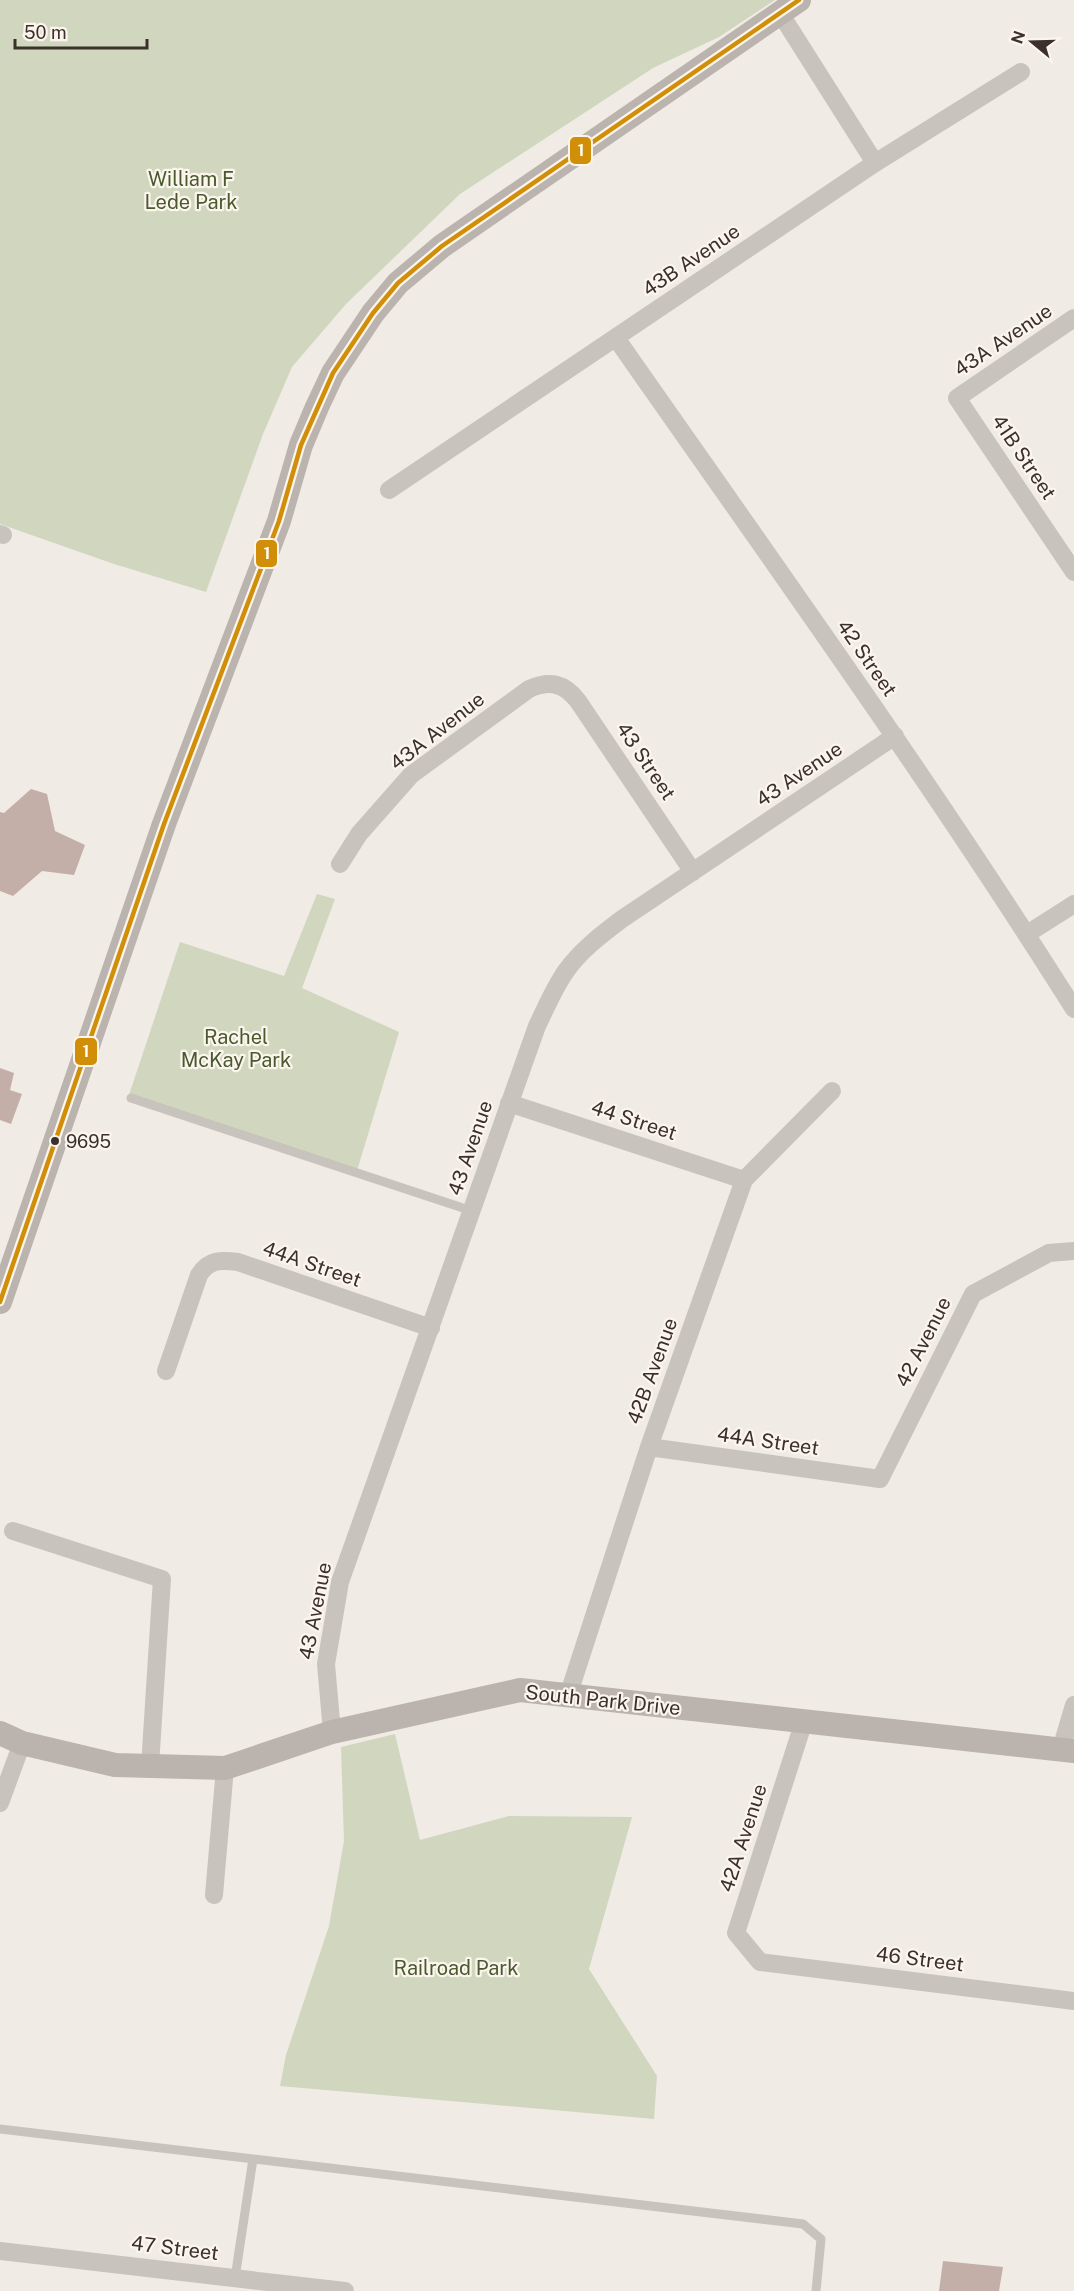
<svg xmlns="http://www.w3.org/2000/svg" width="1074" height="2291" font-family="'Public Sans',sans-serif">
<style>
.green{fill:#d1d6bf}
.building{fill:#c3afa7}
.lines{fill:none;stroke-linecap:round;stroke-linejoin:round}
.lane{stroke:#c9c3be;stroke-width:9}
.street{stroke:#c9c3be;stroke-width:18}
.secondary{stroke:#bab3ae;stroke-width:24}
.bus-1-casing{stroke:#fbf5ee;stroke-width:9}
.bus-1{stroke:#d18e09;stroke-width:4.5}
.bus-dot{fill:#3b302b;stroke:#fbf5ee;stroke-width:2}
.labels{text-anchor:middle;stroke-width:4.5;stroke-linejoin:round;paint-order:stroke}
.bus-label{font-size:18px;fill:#3b302b;stroke:#fbf5ee;text-anchor:start}
.park-label{font-size:20px;fill:#4a5a2e;stroke:#fbf5ee}
.street-label{font-size:20px;fill:#3b302b;stroke:#fbf5ee}
.line-badge{stroke:#fbf5ee;stroke-width:2}
.badge-label{font-size:16px;text-anchor:middle;font-weight:bold;fill:#fff}
</style>
<rect width="100%" height="100%" fill="#f0ebe5"/>
<path class="green" d="M0 0H775L719 37 653 68 460 194 346 304 292 367 263 434 206 592 114 564 0 524Z
M317 894 335 899 302 988 399 1032 356 1174 127 1101 180 942 284 976Z
M395 1734 420 1840 509 1816 632 1817 589 1969 657 2076 654 2119 280 2086 286 2055 329 1926 344 1841 341 1747Z"/>
<path class="building" d="M31 789 47 794 55 831 85 845 74 875 42 871 13 896 0 891V812L4 813Z
M0 1068 14 1073 10 1090 22 1094 11 1124 0 1120Z
M943 2261 1003 2267 999 2291H939Z"/>
<g class="lines">
<path class="lane" d="M131 1098 472 1211
M0 2129 803 2224 821 2239 816 2291
M235 2278 253 2159"/>
<path class="street" d="M780 13 875 163
M1074 318 957 398 1074 572
M616 338C771 560 930 780 1074 1009
M389 490 875 163 1021 72
M0 534 3 535
M340 864 359 834 411 775 529 689C550 680 564 683 578 701L693 872
M1027 934 1074 904
M509 1103 744 1180
M166 1371 199 1275C209 1259 221 1260 238 1262L431 1328
M649 1447 880 1479 973 1294 1049 1253 1074 1251
M13 1531 162 1579 150 1766
M568 1696 649 1447 744 1180 832 1091
M804 1721 736 1933 760 1962 1074 2001
M332 1732 326 1664 340 1582 537 1026C546 1008 554 988 566 971 580 951 602 934 622 919L895 736
M1061 1749 1074 1705
M0 1803 22 1743
M214 1895 225 1768
M0 2251 345 2291"/>
<path class="secondary" d="M0 1302 164 824 279 521 301 445 317 407 333 373 373 313 398 283 442 246 799 0
M0 1733 22 1743 115 1765 225 1768 332 1732 520 1690 1074 1751"/>
<defs>
<path id="bus-1" d="M0 1302 164 824 279 521 301 445 333 373 373 313 398 283 442 246 799 0"/>
</defs>
<use href="#bus-1" class="bus-1-casing"/>
<use href="#bus-1" class="bus-1"/>
</g>
<circle class="bus-dot" cx="55" cy="1141" r="5"/>
<g class="labels">
<g class="bus-label">
<text x="66" y="1148">9695</text>
</g>
<g class="park-label">
<text x="191" y="186">William F<tspan x="191" dy="23">Lede Park</tspan></text>
<text x="236" y="1044">Rachel<tspan x="236" dy="23">McKay Park</tspan></text>
<text x="456" y="1975">Railroad Park</text>
</g>
<g class="street-label">
<text transform="translate(691 260) rotate(-34)" y="7">43B Avenue</text>
<text transform="translate(1003 340) rotate(-34)" y="7">43A Avenue</text>
<text transform="translate(1024 457) rotate(56)" y="7">41B Street</text>
<text transform="translate(867 658) rotate(55)" y="7">42 Street</text>
<text transform="translate(437 731) rotate(-38)" y="7">43A Avenue</text>
<text transform="translate(646 761) rotate(56)" y="7">43 Street</text>
<text transform="translate(799 774) rotate(-34)" y="7">43 Avenue</text>
<text transform="translate(634 1120) rotate(18)" y="7">44 Street</text>
<text transform="translate(470 1148) rotate(-71)" y="7">43 Avenue</text>
<text transform="translate(312 1264) rotate(19)" y="7">44A Street</text>
<text transform="translate(923 1342) rotate(-63)" y="7">42 Avenue</text>
<text transform="translate(652 1371) rotate(-70)" y="7">42B Avenue</text>
<text transform="translate(768 1441) rotate(8)" y="7">44A Street</text>
<text transform="translate(315 1611) rotate(-79)" y="7">43 Avenue</text>
<text transform="translate(603 1700) rotate(6)" y="7">South Park Drive</text>
<text transform="translate(743 1838) rotate(-72)" y="7">42A Avenue</text>
<text transform="translate(920 1959) rotate(7)" y="7">46 Street</text>
<text transform="translate(175 2248) rotate(7)" y="7">47 Street</text>
</g>
</g>
<g class="line-badge">
<rect x="569" y="136" width="23" height="29" rx="6" fill="#d18e09"/>
<rect x="255" y="539" width="23" height="29" rx="6" fill="#d18e09"/>
<rect x="74" y="1037" width="24" height="29" rx="6" fill="#d18e09"/>
</g>
<g class="badge-label">
<text x="581" y="156">1</text>
<text x="267" y="559">1</text>
<text x="86" y="1057">1</text>
</g>
<g transform="translate(1032 42) rotate(289)" stroke="#fbf5ee" stroke-width="4.5" paint-order="stroke">
<path d="M0-4.5L10 22L0 15L-10 22Z" fill="#3b302b"/>
<text y="-9" font-size="16" font-weight="bold" text-anchor="middle" fill="#3b302b">N</text>
</g>
<path d="M15 39v9h132v-9" fill="none" stroke="#3b302b" stroke-width="3"/>
<text x="24" y="39" font-size="18" fill="#3b302b" stroke="#fbf5ee" stroke-width="4.5" paint-order="stroke">50 m</text>
</svg>
